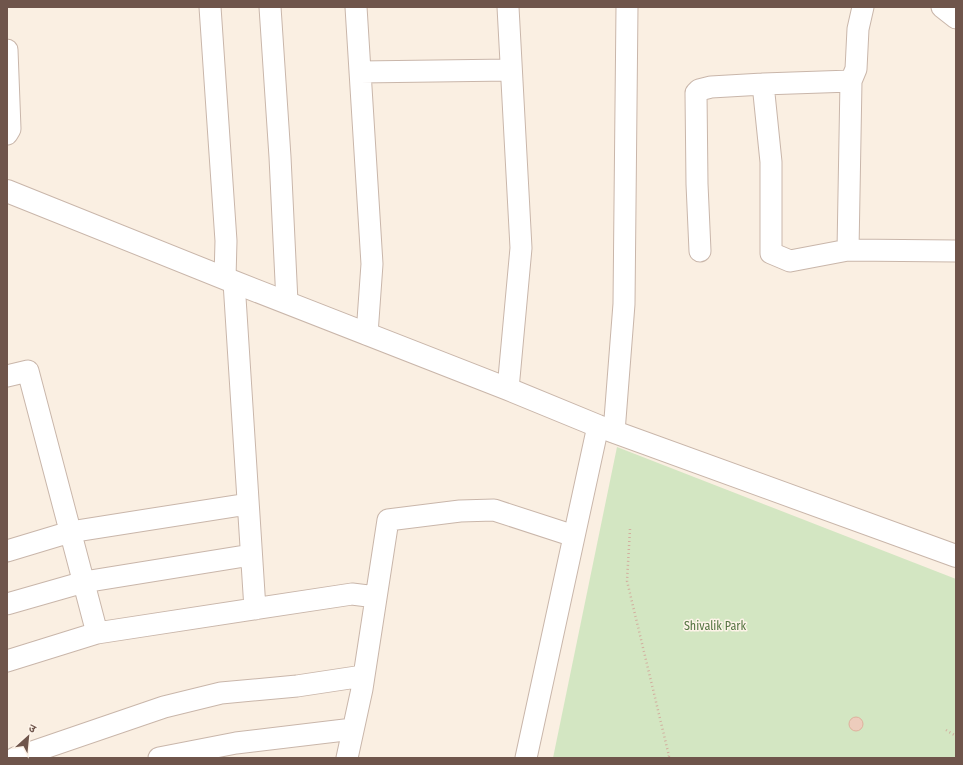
<svg xmlns="http://www.w3.org/2000/svg" width="963" height="765" font-family="'Fira Sans Condensed','Noto Sans Devanagari',sans-serif">
<style>
.green{fill:#d3e6c2}
.building{fill:#edccbc;stroke:#dfb19d}
.lines{fill:none;stroke-linecap:round;stroke-linejoin:round}
.minor-casing{stroke:#c9b6aa;stroke-width:23}
.tertiary-casing{stroke:#c9b6aa;stroke-width:24}
.path{stroke:#d2af9f;stroke-width:2.5;stroke-dasharray:1 3;stroke-linecap:butt}
.minor{stroke:#fff;stroke-width:21}
.tertiary{stroke:#fff;stroke-width:22}
.labels{text-anchor:middle;stroke-width:3;stroke-linejoin:round;paint-order:stroke}
.park-label{font-size:12px;fill:#567543;stroke:#fdf3e8}
</style>
<rect width="100%" height="100%" fill="#faefe2"/>
<path class="green" d="M617 447 956 579V758H553Z"/>
<path class="building" d="M849 724a7 7 0 1 1 14 0a7 7 0 1 1-14 0Z"/>
<g class="lines">
<defs>
<path id="minor" d="M210 7 226 241 225 278
M270 7 280 157 287 302
M356 7 372 264 367 334
M508 7 521 248 508 389
M942 7 956 18
M7 50 10 129 7 134
M360 72 511 70
M763 84 771 162V253L790 261 848 250 956 251
M848 250 851 81 856 69 858 29 863 7
M700 251 697 184 696 93 699 90 711 87 763 84 851 81
M234 282 255 609
M7 376 28 371 97 633
M614 432 624 304 627 7
M7 551 70 532 248 504
M7 604 84 582 251 555
M7 661 97 633 352 594 376 597
M15 758 164 707 221 693 297 686 363 676
M159 758 236 743 353 729
M347 758 362 689 388 520 460 511 494 510 574 536
M526 758 598 426"/>
<path id="tertiary" d="M7 191 234 282 508 389 598 426 956 556"/>
</defs>
<use href="#minor" class="minor-casing"/>
<use href="#tertiary" class="tertiary-casing"/>
<path class="path" d="M630 529 627 581 669 756 667 758
M946 730 956 736"/>
<use href="#minor" class="minor"/>
<use href="#tertiary" class="tertiary"/>
</g>
<g class="labels">
<g class="park-label">
<text x="715" y="630">Shivalik Park</text>
</g>
</g>
<rect width="963" height="765" fill="none" stroke="#6f554b" stroke-width="16"/>
<g transform="translate(28 737) rotate(27)" stroke="#fdf3e8" stroke-width="3" paint-order="stroke">
<path d="M0-3L7 15L0 10L-7 15Z" fill="#6f554b"/>
<text y="-6" font-size="11" font-weight="bold" text-anchor="middle" fill="#6f554b">उ</text>
</g>
</svg>
